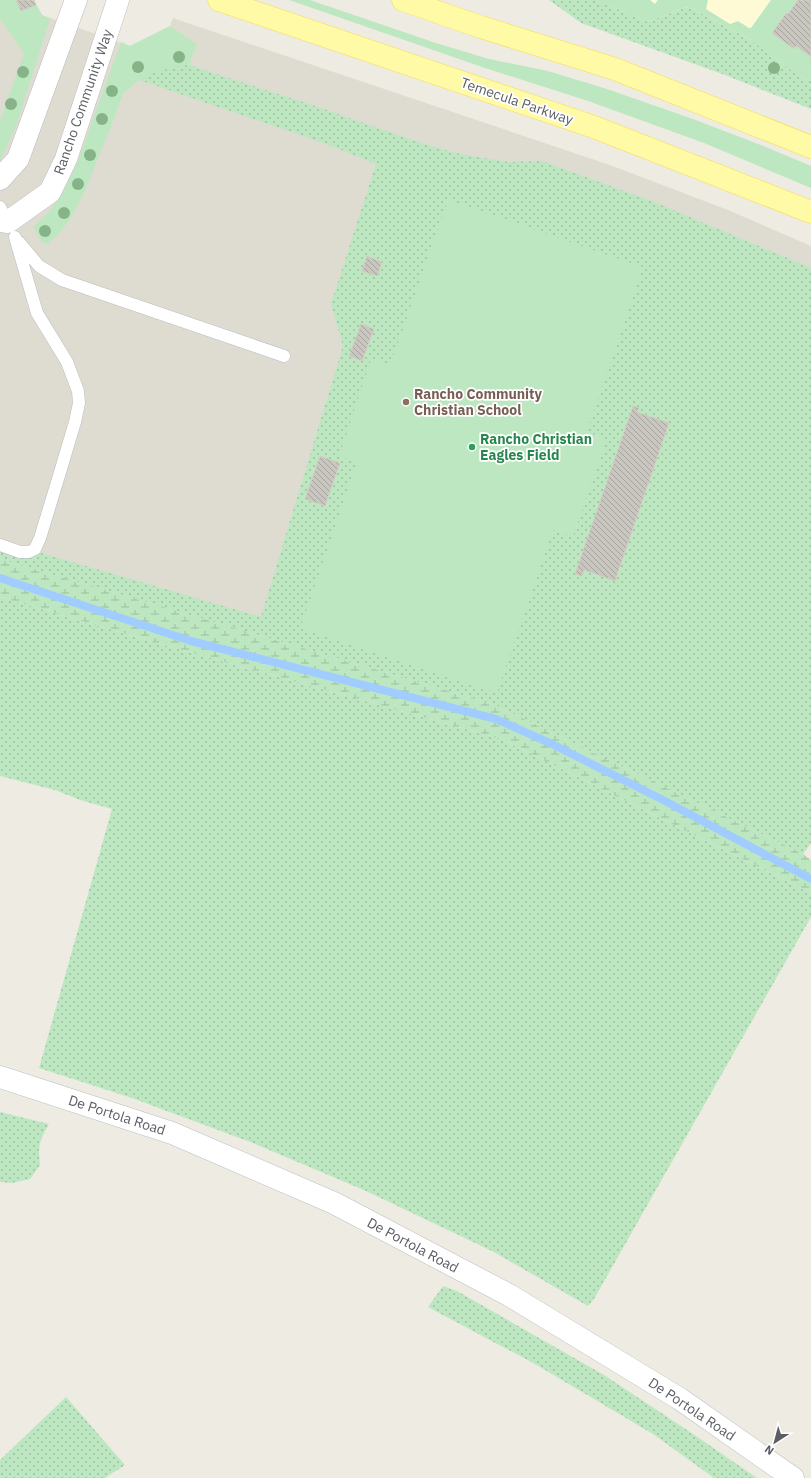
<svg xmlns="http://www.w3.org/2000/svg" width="811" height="1478" font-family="'IBM Plex Sans',sans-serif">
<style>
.commercial{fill:#fffad6}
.education{fill:#dedcd0}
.grass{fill:url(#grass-dots)}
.wetland{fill:url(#wetland-marsh)}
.garden{fill:#bde7c1}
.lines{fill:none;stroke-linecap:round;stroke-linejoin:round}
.stream{stroke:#a1ccff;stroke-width:8}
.building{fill:url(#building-back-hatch);stroke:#d3cfc0}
.service-casing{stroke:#babbc1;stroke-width:13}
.minor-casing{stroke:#babbc1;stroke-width:23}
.secondary-casing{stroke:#babdc4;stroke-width:23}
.primary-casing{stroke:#f7db51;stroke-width:23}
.service{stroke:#fff;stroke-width:12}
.minor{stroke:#fff;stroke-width:22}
.secondary{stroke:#fff;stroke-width:22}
.primary{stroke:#fffaa6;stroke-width:22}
.tree{fill:#86b388}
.education-dot{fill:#8d6e63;stroke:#fff;stroke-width:1.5}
.leisure-dot{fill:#2e9e5b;stroke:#fff;stroke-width:1.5}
.labels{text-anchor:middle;stroke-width:3.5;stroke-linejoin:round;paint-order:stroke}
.street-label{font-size:14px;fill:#5a5d63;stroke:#fff}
.education-label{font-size:14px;font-weight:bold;fill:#785e54;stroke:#fff;text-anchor:start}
.leisure-label{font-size:14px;font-weight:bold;fill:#27864d;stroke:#fff;text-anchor:start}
</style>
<defs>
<pattern id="grass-dots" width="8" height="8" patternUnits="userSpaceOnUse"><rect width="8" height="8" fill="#bde7c1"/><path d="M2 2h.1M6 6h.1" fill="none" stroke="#9dbea0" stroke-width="1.8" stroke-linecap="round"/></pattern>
<pattern id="wetland-marsh" width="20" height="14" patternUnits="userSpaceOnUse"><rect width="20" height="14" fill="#bde7c1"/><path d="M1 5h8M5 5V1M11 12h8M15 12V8" fill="none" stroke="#9dbea0"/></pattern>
<pattern id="building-back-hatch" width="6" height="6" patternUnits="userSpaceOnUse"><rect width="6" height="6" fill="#c9c6bf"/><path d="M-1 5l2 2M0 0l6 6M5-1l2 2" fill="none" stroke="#a6a49f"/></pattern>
</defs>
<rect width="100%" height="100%" fill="#eeece2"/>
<path class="commercial" d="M596 0H780L751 40Z"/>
<path class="education" d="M0 0 36 5 42 15 130 46 170 26 173 18 610 165 728 210 811 246V843L803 854 493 704 0 559Z"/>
<path class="grass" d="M549 0H596L648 22 686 7 695 10 751 40 799 76 811 81V109L725 75 581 23Z
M189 65 315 106 427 145 460 154 508 162 542 161 654 202 811 268V843L803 854 493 704 0 559V541L261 617 343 346 331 304 376 164 329 145 140 80C154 70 172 67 189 65Z
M0 597 164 645 501 739 811 893V917L594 1299 588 1306 492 1251 366 1191 253 1143 132 1098 39 1068 112 809 80 800 55 790 0 776Z
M0 1112 49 1124C39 1141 38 1145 40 1165L30 1179 12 1183 0 1182Z
M443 1286 457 1291 604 1375 696 1436 757 1478H714L653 1434 535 1364 428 1307Z
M66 1397 125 1465 105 1478H0V1460Z"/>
<path class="wetland" d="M0 559 493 704 803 854 811 860V893L501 739 164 645 0 597Z"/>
<path class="garden" d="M0 0H34L42 15 50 19 16 126 0 161V121L24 53 0 19Z
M289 0H310L436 43 489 59 548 71 607 89 693 119 766 147 811 166V188L704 143 588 101 485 68Z
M596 0H650L655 4 658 0H708L706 9 730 24 738 21 749 28H751L771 0H798L788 14 785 13 772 33 794 49 796 46 811 57V81L799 76 751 40 695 10 686 7 648 22Z
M170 26 197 44 189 65C163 68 141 75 123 94 115 116 107 137 98 158 86 189 74 222 48 244L42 243 34 228 37 223 48 213 63 192 75 169 121 42 130 46Z
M448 200 643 267 587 432 607 439 573 537 553 530 497 693 300 628 357 463 339 456 371 359 390 365Z"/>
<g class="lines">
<path class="stream" d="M0 578 191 641 496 719 552 744 665 801 811 879"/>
</g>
<path class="building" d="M16 0H34L36 5 21 11Z
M798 0H811V57L796 46 794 49 772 33 786 13 788 14Z
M367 256 382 262 377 276 362 271Z
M361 324 374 329 362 361 349 356Z
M633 406 639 408 637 412 669 423 615 581 584 570 582 576 575 574Z
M320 456 340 463 325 506 305 499Z"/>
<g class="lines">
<defs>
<path id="service" d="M0 207 9 224
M19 242 39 266 62 280 284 356
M0 545 20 552H29L35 549 40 538 58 479 75 422 79 403 78 391 67 362 37 313 15 237"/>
<path id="minor" d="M0 179 18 159 76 0
M0 221 8 222 50 192 66 159 118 0"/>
<path id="secondary" d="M0 1077 172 1133 334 1203 509 1295 680 1399 793 1478"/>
<path id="primary" d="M219 0 594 127 811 212
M403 0 481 27 615 69 811 147"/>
</defs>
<use href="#service" class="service-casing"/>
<use href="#minor" class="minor-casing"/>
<use href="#secondary" class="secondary-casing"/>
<use href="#primary" class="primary-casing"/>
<use href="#service" class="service"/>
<use href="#minor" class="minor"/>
<use href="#secondary" class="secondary"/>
<use href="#primary" class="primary"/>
</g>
<g class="tree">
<circle cx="179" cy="57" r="6"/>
<circle cx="138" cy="67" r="6"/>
<circle cx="774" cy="68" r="6"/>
<circle cx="23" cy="72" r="6"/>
<circle cx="112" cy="91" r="6"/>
<circle cx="11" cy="104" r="6"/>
<circle cx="102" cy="119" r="6"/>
<circle cx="90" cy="155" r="6"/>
<circle cx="78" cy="184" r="6"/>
<circle cx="64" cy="213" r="6"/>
<circle cx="45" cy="231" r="6"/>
</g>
<circle class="education-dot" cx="406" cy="402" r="4"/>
<circle class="leisure-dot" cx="472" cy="447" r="4"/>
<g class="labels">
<g class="street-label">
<text transform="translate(517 101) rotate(19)" y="5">Temecula Parkway</text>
<text transform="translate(83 102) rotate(-71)" y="5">Rancho Community Way</text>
<text transform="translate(117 1115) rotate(18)" y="5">De Portola Road</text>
<text transform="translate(413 1245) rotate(28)" y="5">De Portola Road</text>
<text transform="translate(692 1409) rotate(34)" y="5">De Portola Road</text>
</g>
<g class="education-label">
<text x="414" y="399">Rancho Community<tspan x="414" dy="16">Christian School</tspan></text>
</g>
<g class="leisure-label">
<text x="480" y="444">Rancho Christian<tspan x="480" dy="16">Eagles Field</tspan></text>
</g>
</g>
<g transform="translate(775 1442) rotate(216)" stroke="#ffffff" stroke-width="3" paint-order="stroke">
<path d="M0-3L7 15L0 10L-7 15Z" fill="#5a5d63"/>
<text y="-6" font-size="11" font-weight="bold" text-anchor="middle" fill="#5a5d63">N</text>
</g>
</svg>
